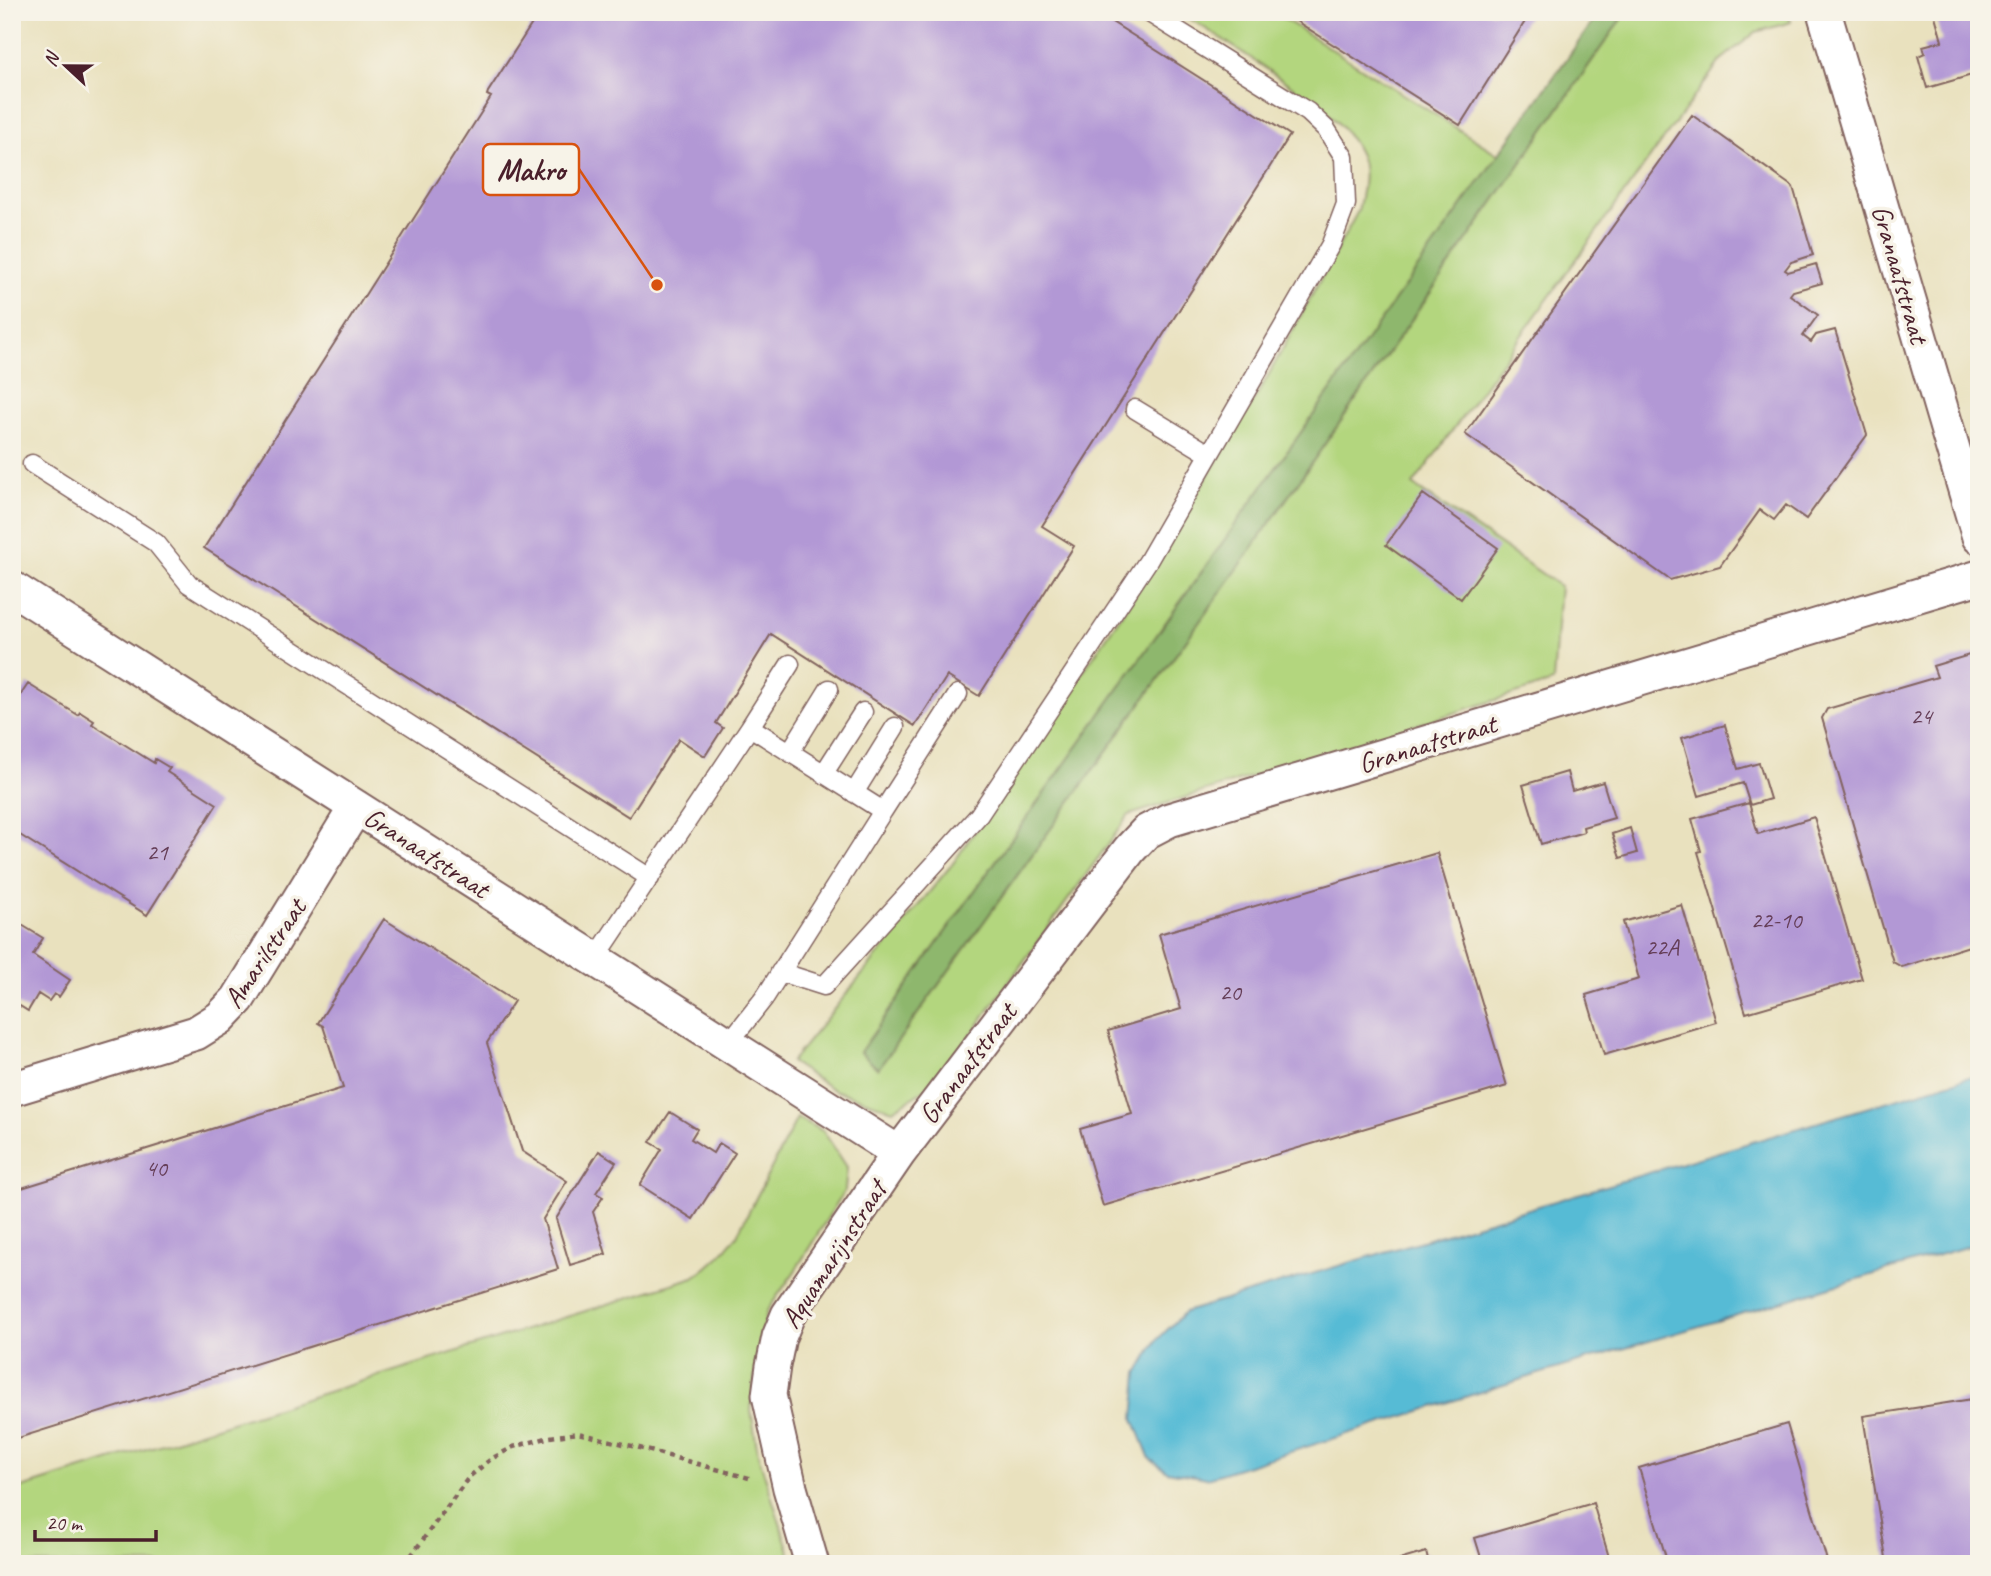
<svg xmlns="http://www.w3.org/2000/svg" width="1991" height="1576" font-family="Caveat,sans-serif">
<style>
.green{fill:#b3d67e;stroke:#7e7a54;stroke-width:2}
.forest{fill:#8eb76d;stroke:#6c6b4c;stroke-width:2}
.water{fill:#57bbd5;stroke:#506d80;stroke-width:2}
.building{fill:#b298d5}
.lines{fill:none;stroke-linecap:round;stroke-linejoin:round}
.service-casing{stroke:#82635e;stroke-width:21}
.minor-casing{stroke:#82635e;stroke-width:37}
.path{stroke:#82635e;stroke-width:4.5;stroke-dasharray:5 5;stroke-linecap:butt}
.service{stroke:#fff;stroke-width:18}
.minor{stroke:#fff;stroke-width:33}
.labels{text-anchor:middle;stroke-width:7;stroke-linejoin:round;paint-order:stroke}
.number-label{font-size:24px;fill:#643d56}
.street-label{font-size:28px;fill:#4a1f2b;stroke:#f7f3e8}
.leader{fill:none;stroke:#d8530f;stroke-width:2.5}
.callout-dot{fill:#d8530f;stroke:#f7f3e8;stroke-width:2.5}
.callout{fill:#f7f3e8;stroke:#d8530f;stroke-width:2.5}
.callout-label{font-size:30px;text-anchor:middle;font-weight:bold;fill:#4a1f2b}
</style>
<rect width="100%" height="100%" fill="#f7f3e8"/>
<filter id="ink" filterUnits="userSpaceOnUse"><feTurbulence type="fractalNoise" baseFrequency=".0143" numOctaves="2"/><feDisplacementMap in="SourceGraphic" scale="14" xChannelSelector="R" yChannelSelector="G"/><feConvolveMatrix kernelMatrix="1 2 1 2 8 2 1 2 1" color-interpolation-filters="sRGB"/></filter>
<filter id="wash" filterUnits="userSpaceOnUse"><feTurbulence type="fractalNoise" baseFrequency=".00686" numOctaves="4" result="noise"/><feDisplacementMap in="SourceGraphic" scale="28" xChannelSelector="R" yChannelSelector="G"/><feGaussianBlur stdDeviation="1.57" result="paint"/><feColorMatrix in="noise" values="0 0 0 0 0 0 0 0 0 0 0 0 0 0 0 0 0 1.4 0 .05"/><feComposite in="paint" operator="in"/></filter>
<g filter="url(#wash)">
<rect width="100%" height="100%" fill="#e9e1be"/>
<path class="green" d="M1179 12H1273L1499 155 861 1051 878 1069 1246 557 1626 12H1788L1791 22 1756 32 1721 60 1413 485 1560 586 1553 682 1129 815 937 1082 893 1110 834 1090 791 1062 954 862 1133 598 1263 385 1358 211C1362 193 1368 171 1359 153 1343 119 1309 98 1278 77 1246 54 1213 33 1179 12Z
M797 1118 823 1131 847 1167 845 1190 795 1271 767 1311 756 1363 751 1410 758 1454 793 1564H12V1491L694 1277C712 1265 725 1252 737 1235Z"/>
<path class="forest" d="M1600 12H1626L1246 557 878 1069 860 1052Z"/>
<path class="water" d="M1979 1074V1243L1535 1375 1207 1478 1167 1471 1150 1459 1134 1419 1138 1373 1157 1340 1185 1312Z"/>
<g id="blocks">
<path class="building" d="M544 12H1096L1290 135 1042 526 1074 546 979 696 947 676 915 726 771 634 716 723 723 728 705 756 679 739 629 817 204 548 491 97 487 95 488 92 535 19 538 22Z
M1282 12H1531L1460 125Z
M1934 12H1979V73L1927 88 1918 56 1925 53 1923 46 1942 41Z
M1692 115 1793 187 1813 255 1791 262 1785 270 1788 272 1816 264 1822 283 1793 291 1790 295 1818 315 1803 336 1811 342 1816 335 1835 330 1867 435 1806 519 1786 505 1774 520 1760 510 1720 566 1670 580 1465 434Z
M1423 494 1498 548 1461 599 1386 545Z
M1979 652V943L1902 967 1893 962 1822 718 1827 709 1937 677 1933 666Z
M28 684 78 715 80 712 94 721 92 724 154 763 155 759 170 768 167 772 217 804 147 915 12 830V708Z
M1725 725 1738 769 1759 763 1770 799 1750 805 1743 783 1699 796 1682 738Z
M1567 772 1572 791 1603 782 1614 818 1583 827 1584 832 1541 844 1523 785Z
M1749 803 1758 834 1814 817 1862 979 1746 1013 1698 852 1701 851 1692 819Z
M1630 828 1637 853 1620 858 1612 834Z
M1437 853 1507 1086 1103 1206 1080 1129 1132 1114 1108 1031 1181 1009 1159 934Z
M1682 905 1716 1022 1604 1055 1586 995 1639 979 1623 922Z
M12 919 43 938 33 955 70 980 59 997 54 994 49 1001 38 994 28 1011 12 1001Z
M384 919 514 1001 487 1043 522 1151 567 1181 543 1219 558 1269 12 1440V1191L343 1088 323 1026 318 1023Z
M670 1112 697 1129 691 1139 713 1153 719 1143 735 1153 693 1219 640 1185 662 1149 650 1142Z
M599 1151 616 1162 596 1193 603 1197 593 1212 606 1254 570 1265 556 1219Z
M1979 1398V1564H1887L1863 1416Z
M1787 1424 1828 1564H1668L1639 1468Z
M1593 1503 1611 1564H1483L1475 1538Z
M1426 1552 1429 1564H1389V1563Z"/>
</g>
</g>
<g filter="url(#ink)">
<use href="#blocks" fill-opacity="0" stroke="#82635e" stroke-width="2"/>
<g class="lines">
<defs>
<path id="service" d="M1135 409 1209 454
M32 464 156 543 189 584 650 878
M750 727 790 664
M790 752 829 689
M824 773 863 712
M854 793 895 727
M883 811 958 694
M595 959 750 727 883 811 765 997 728 1044
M780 972 824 986 979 815 1148 561 1331 244 1346 204 1344 157 1326 129 1308 112 1148 12"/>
<path id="minor" d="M1824 12 1979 537
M12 588 899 1153 1130 849 1146 832 1169 820 1979 577
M12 1089 196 1033 220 1018 238 999 356 807
M812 1564 790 1488 769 1395 773 1366 779 1337 788 1315 899 1153"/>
</defs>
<use href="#service" class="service-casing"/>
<use href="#minor" class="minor-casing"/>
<path class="path" d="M405 1564 469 1477 491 1459 513 1447 550 1437 578 1433 632 1446 749 1478"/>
<use href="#service" class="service"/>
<use href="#minor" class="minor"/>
</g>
</g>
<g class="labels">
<g class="number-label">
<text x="1921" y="724">24</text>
<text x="157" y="860">21</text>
<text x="1776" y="928">22-10</text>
<text x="1662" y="955">22A</text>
<text x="1230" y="1000">20</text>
<text x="156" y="1176">40</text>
</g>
<g class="street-label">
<text transform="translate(1901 274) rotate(74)" y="10">Granaatstraat</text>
<text transform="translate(1427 743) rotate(-17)" y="10">Granaatstraat</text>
<text transform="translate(427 852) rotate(33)" y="10">Granaatstraat</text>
<text transform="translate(264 953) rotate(-56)" y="10">Amarilstraat</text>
<text transform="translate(967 1063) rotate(-53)" y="10">Granaatstraat</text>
<text transform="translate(833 1254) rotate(-57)" y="10">Aquamarijnstraat</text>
</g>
</g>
<path class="leader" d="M657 285L579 169"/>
<circle class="callout-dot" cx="657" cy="285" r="7"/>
<rect class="callout" x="483" y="144" width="96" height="51" rx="7"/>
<g class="callout-label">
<text x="531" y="180">Makro</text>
</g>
<rect width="1991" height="1576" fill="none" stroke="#f7f3e8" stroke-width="42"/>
<g transform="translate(66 66) rotate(292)" stroke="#f7f3e8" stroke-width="5" paint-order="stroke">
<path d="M0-5L12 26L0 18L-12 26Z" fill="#4a1f2b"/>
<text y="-10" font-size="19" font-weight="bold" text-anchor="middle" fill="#4a1f2b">N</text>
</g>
<path d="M35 1530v10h121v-10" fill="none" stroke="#4a1f2b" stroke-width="3.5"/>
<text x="46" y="1530" font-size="21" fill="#4a1f2b" stroke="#f7f3e8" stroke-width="5" paint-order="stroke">20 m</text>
</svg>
